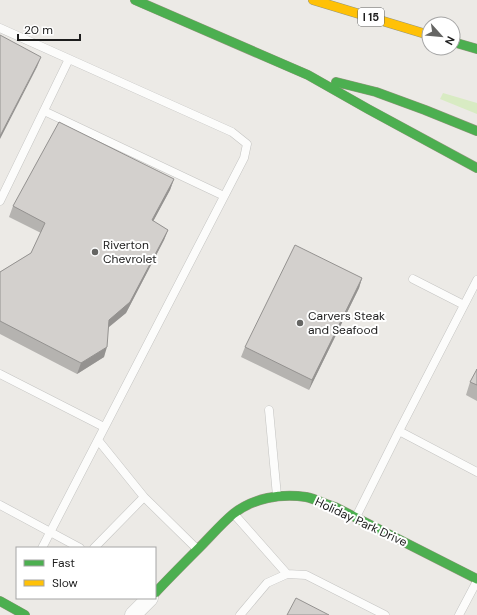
<svg xmlns="http://www.w3.org/2000/svg" width="477" height="615" font-family="'DM Sans',sans-serif">
<style>
.garden{fill:#d8ebc3}
.lines{fill:none;stroke-linecap:round;stroke-linejoin:round}
.lane-casing{stroke:#c4c4c2;stroke-width:9}
.street-casing{stroke:#c4c4c2;stroke-width:17}
.fast-casing{stroke:#94967e;stroke-width:10}
.slow-casing{stroke:#94967e;stroke-width:10}
.lane{stroke:#fcfcfb;stroke-width:8}
.street{stroke:#fcfcfb;stroke-width:16}
.fast{stroke:#4caf50;stroke-width:9}
.slow{stroke:#ffc107;stroke-width:9}
.wall{fill:#b5b3b0}
.shaded-wall{fill:#949290}
.building{fill:#d3d0cd;stroke:#949290}
.poi-dot{fill:#656563;stroke:#fff;stroke-width:1.5}
.labels{text-anchor:middle;stroke-width:4;stroke-linejoin:round;paint-order:stroke}
.shield{fill:#fff;stroke:#616161;stroke-width:1}
.shield-label{font-size:11px;font-weight:bold;fill:#1d1d1d}
.poi-label{font-size:12px;fill:#1d1d1d;stroke:#fff;text-anchor:start}
.street-label{font-size:12px;fill:#1d1d1d;stroke:#fff}
</style>
<rect width="100%" height="100%" fill="#eceae6"/>
<path class="garden" d="M443 93 477 103V114L440 99Z"/>
<g class="lines">
<defs>
<path id="lane" d="M0 28 232 132 247 144 244 158 42 548
M44 111 224 196
M0 201 69 59
M413 279 464 305
M0 374 104 427
M269 410 277 496
M399 431 477 280
M98 440 144 497
M0 505 80 548
M234 514 287 574
M356 517 399 431 477 472
M94 548 144 497 197 549
M240 615 267 583 287 574 306 575 385 615
M459 615 477 581"/>
<path id="street" d="M133 615 150 598"/>
<path id="fast" d="M135 0 308 75 368 109 477 168
M453 42 477 49
M336 82 376 92 425 110 477 131
M155 593C170 577 185 562 200 547 211 536 221 524 233 514 253 498 281 493 306 497 316 499 325 504 335 507L477 579
M0 601 25 615"/>
<path id="slow" d="M313 0 429 35"/>
</defs>
<use href="#lane" class="lane-casing"/>
<use href="#street" class="street-casing"/>
<use href="#fast" class="fast-casing"/>
<use href="#slow" class="slow-casing"/>
<use href="#lane" class="lane"/>
<use href="#street" class="street"/>
<use href="#fast" class="fast"/>
<use href="#slow" class="slow"/>
</g>
<path class="wall" d="M174 179 170 190 153 221 168 230 164 240 126 313 108 328 104 357 77 374 0 334V272L31 253 41 233 9 217 13 206Z
M362 278 359 288 309 390 241 357 245 347Z
M477 369V401L466 395 470 382Z"/>
<path class="shaded-wall" d="M41 57 37 67 0 139V136Z
M174 179 170 190 148 231 152 220Z
M168 230 164 240 126 313 105 330 109 320Z
M362 278 359 288 309 390 312 380Z
M107 347 104 357 77 374 81 363Z"/>
<path class="building" d="M0 35 41 57 0 136Z
M59 122 174 179 152 220 168 230 130 302 109 320 107 347 81 363 0 321V272L31 253 45 223 13 206Z
M295 245 362 278 312 380 245 347Z
M477 369V385L470 382Z
M296 598 329 615H287Z"/>
<g class="poi-dot">
<circle cx="95" cy="252" r="4"/>
<circle cx="300" cy="323" r="4"/>
</g>
<g class="labels">
<rect class="shield" x="358" y="8" width="26" height="18" rx="3"/>
<g class="shield-label">
<text x="371" y="21">I 15</text>
</g>
<g class="poi-label">
<text x="103" y="249">Riverton<tspan x="103" dy="14">Chevrolet</tspan></text>
<text x="308" y="320">Carvers Steak<tspan x="308" dy="14">and Seafood</tspan></text>
</g>
<g class="street-label">
<text transform="translate(361 522) rotate(25)" y="4">Holiday Park Drive</text>
</g>
</g>
<rect x="16" y="547" width="140" height="52" fill="#ffffff" stroke="#a5a5a5"/>
<rect x="24" y="560" width="20" height="6" fill="#4caf50" stroke="#a5a5a5"/>
<text x="52" y="567" font-size="12" fill="#1d1d1d">Fast</text>
<rect x="24" y="580" width="20" height="6" fill="#ffc107" stroke="#a5a5a5"/>
<text x="52" y="587" font-size="12" fill="#1d1d1d">Slow</text>
<g transform="translate(441 36) rotate(117)"><circle r="19" fill="#ffffff" stroke="#a5a5a5"/>
<path d="M0-3L7 15L0 10L-7 15Z" fill="#656563"/>
<text y="-6" font-size="11" font-weight="bold" text-anchor="middle" fill="#1d1d1d">N</text>
</g>
<path d="M18 34v6h62v-6" fill="none" stroke="#1d1d1d" stroke-width="2"/>
<text x="24" y="34" font-size="12" fill="#1d1d1d" stroke="#ffffff" stroke-width="3" paint-order="stroke">20 m</text>
</svg>
